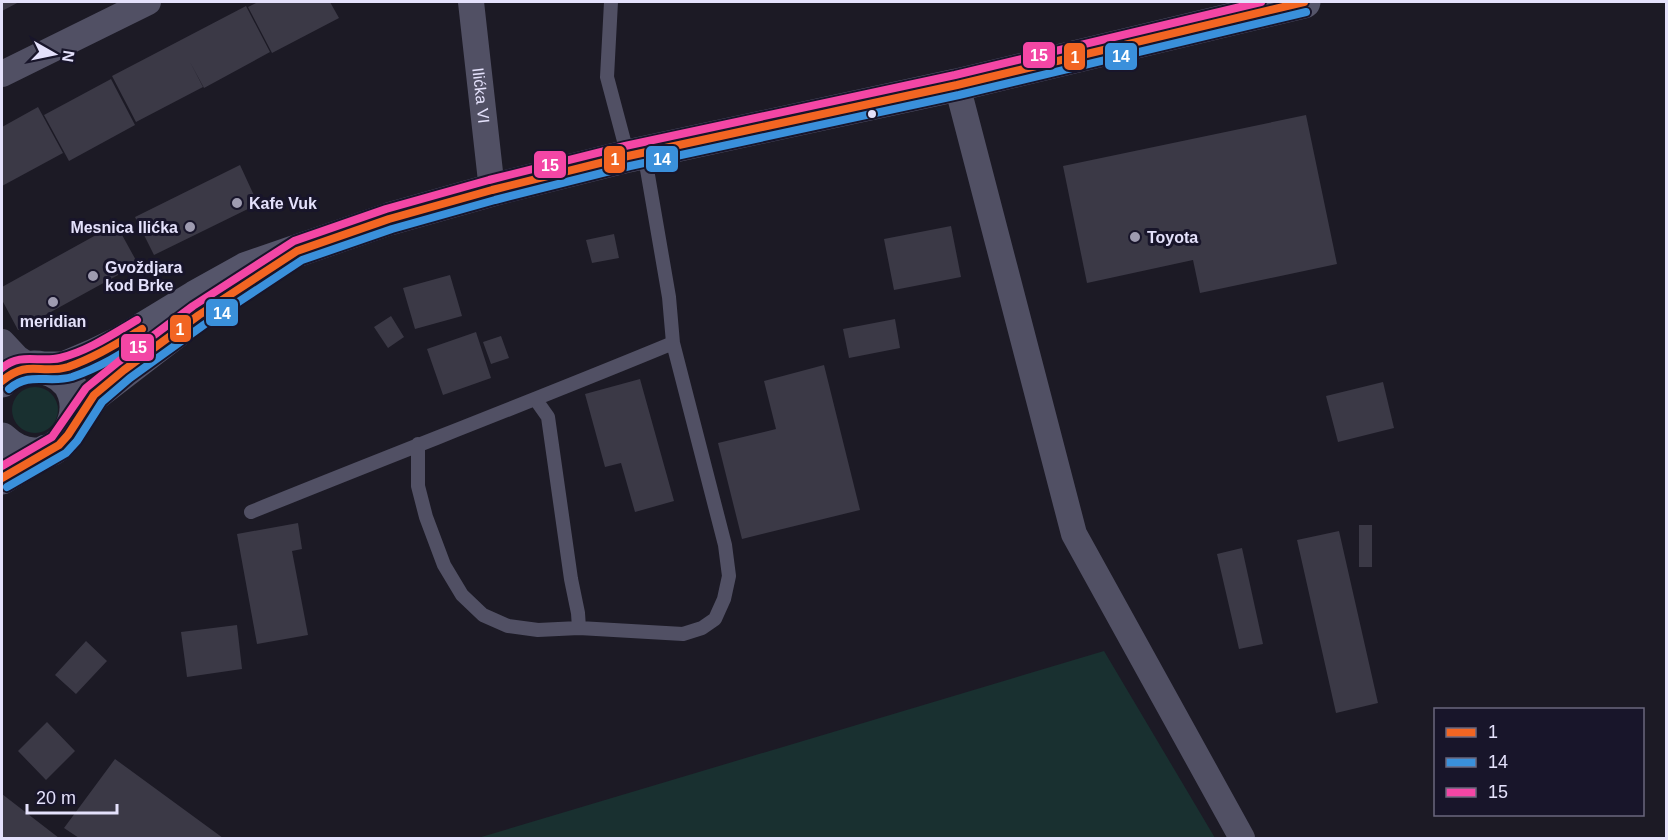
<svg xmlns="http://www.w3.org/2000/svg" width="1668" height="840" font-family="Arial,sans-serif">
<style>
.green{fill:#193030}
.building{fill:#3b3946}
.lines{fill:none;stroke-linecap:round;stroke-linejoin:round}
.lane{stroke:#515064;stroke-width:14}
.street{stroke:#515064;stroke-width:26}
.secondary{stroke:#55556a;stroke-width:33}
.bus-1-casing{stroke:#18152a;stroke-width:12}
.bus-2-casing{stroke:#18152a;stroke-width:12}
.bus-3-casing{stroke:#18152a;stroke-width:12}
.bus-1{stroke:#f26522;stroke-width:8}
.bus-2{stroke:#3a90db;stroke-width:8}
.bus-3{stroke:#f346a5;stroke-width:8}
.bus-dot{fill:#e4e1fb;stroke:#18152a;stroke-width:2}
.poi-dot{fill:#9e9bb0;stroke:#18152a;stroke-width:2}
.labels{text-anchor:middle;stroke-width:6;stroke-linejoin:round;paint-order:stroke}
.street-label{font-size:16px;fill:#e4e1fb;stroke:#18152a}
.poi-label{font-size:16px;font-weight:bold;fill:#e4e1fb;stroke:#18152a;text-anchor:start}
.line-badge{stroke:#18152a;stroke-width:2}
.badge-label{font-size:16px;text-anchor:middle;font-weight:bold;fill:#fff}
</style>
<rect width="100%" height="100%" fill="#1c1a25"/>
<path class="green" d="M12 410a23 23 0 1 1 46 0a23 23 0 1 1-46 0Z
M1104 651 1215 838H477H478Z"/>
<path class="building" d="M2 2H19L2 11Z
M258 2H330L339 18 272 53 248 7Z
M246 6 270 52 204 88 190 62 203 87 136 122 112 76Z
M111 79 135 125 69 161 44 115Z
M38 107 63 153 2 186V127Z
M1306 115 1337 264 1200 293 1193 260 1087 283 1063 166Z
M240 165 258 204 154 255 135 217Z
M116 224 138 264 18 330 2 300V287Z
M951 226 961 277 894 290 884 239Z
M614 234 619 258 592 263 586 240Z
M450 275 462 316 415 329 403 288Z
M391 316 404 337 388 348 374 327Z
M895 319 900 348 849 358 843 329Z
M476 332 491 378 443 395 427 349Z
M501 336 509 358 491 364 483 342Z
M824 365 860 510 742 539 718 443 776 429 764 381Z
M640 379 674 501 635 512 621 463 605 467 585 394Z
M1383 382 1394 428 1338 442 1326 396Z
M298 523 302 549 292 551 308 635 257 644 237 534Z
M1359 525H1372V567H1359Z
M1339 531 1378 703 1336 713 1297 540Z
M1242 548 1263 644 1239 649 1217 554Z
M237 625 242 669 187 677 181 632Z
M86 641 107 661 76 694 55 675Z
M47 722 75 751 46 780 18 751Z
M115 759 223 838H79L64 828Z
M2 794 59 838H2Z"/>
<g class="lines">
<path class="lane" d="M611 2 607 77 628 156
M536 400 548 417 571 579 578 613 579 628
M418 444V486L426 517 444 565 462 595 483 615 508 626 538 630 579 628 683 634 702 628 715 619 724 599 729 576 725 545 673 343
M251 512C391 455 533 401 673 343L669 297 644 152"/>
<g class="street">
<path id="s1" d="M471 2 492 190"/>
<path d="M2 74 148 2"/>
<path d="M957 85 1074 534 1242 838"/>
<path d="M2 342 17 358 31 367"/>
</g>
<path class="secondary" d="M41 368H64L92 356 121 342 195 297 247 268 389 219 492 190 628 156 957 85 1304 2
M2 381C12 370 28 365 43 368 112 384 60 493 2 439
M75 422 94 395 181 328
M2 478 46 451"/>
<defs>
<path id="bus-1" d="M2 381C28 359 40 375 68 367 94 358 118 343 142 329
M2 478 59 445 68 435 94 395 124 370 199 315 297 251 389 219 492 190 628 156 957 85 1304 2"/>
<path id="bus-2" d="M9 389C30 371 48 384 72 377 99 368 123 353 147 338
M7 487 66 453 77 441 102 402 130 378 205 324 302 260 392 229 495 200 630 166 959 95 1306 12"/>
<path id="bus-3" d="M2 368C21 352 39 363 60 358 88 351 113 334 137 320
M2 466 52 437 86 388 118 362 193 306 294 241 386 209 489 180 625 146 955 75 1261 2"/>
</defs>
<use href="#bus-1" class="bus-1-casing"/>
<use href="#bus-2" class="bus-2-casing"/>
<use href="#bus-3" class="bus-3-casing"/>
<use href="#bus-1" class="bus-1"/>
<use href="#bus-2" class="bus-2"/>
<use href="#bus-3" class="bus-3"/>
</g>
<circle class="bus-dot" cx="872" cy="114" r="5"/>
<g class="poi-dot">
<circle cx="237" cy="203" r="6"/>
<circle cx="190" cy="227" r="6"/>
<circle cx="1135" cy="237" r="6"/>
<circle cx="93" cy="276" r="6"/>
<circle cx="53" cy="302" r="6"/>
</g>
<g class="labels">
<g class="street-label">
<text dy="6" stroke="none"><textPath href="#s1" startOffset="94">Ilićka VI</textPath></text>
</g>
<g class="poi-label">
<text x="249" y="209">Kafe Vuk</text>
<text x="178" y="233" text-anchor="end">Mesnica Ilićka</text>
<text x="1147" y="243">Toyota</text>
<text x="105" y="273">Gvoždjara<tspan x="105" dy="18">kod Brke</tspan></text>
<text x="53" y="327" text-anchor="middle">meridian</text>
</g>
</g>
<g class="line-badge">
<rect x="1022" y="41" width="34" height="28" rx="6" fill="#f346a5"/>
<rect x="1104" y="42" width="34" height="29" rx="6" fill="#3a90db"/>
<rect x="1063" y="42" width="23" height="29" rx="6" fill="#f26522"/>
<rect x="645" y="145" width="34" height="28" rx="6" fill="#3a90db"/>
<rect x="603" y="145" width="23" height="29" rx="6" fill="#f26522"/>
<rect x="533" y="150" width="34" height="29" rx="6" fill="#f346a5"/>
<rect x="205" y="298" width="34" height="29" rx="6" fill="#3a90db"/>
<rect x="169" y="314" width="23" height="29" rx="6" fill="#f26522"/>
<rect x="120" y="333" width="35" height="29" rx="6" fill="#f346a5"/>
</g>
<g class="badge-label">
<text x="1039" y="61">15</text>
<text x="1121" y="62">14</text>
<text x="1075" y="63">1</text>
<text x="662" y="165">14</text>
<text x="615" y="165">1</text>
<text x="550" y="171">15</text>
<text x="222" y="319">14</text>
<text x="180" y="335">1</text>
<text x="138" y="353">15</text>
</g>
<rect width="1668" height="840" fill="none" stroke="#e4e1fb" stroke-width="6"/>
<rect x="1434" y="708" width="210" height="108" fill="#18152a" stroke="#6a677e" stroke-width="1.5"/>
<rect x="1446" y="728" width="30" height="9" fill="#f26522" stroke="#6a677e" stroke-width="1.5"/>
<text x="1488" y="738" font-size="18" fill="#e4e1fb">1</text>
<rect x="1446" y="758" width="30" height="9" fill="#3a90db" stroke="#6a677e" stroke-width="1.5"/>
<text x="1488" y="768" font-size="18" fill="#e4e1fb">14</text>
<rect x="1446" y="788" width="30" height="9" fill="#f346a5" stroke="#6a677e" stroke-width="1.5"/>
<text x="1488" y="798" font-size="18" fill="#e4e1fb">15</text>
<g transform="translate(54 54) rotate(99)" stroke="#18152a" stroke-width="4.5" paint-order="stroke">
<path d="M0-4.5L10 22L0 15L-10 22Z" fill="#e4e1fb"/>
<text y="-9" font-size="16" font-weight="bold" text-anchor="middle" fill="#e4e1fb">N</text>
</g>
<path d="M27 804v9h90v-9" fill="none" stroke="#e4e1fb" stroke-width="3"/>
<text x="36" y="804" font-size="18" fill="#e4e1fb" stroke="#18152a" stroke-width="4.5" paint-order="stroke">20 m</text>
</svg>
